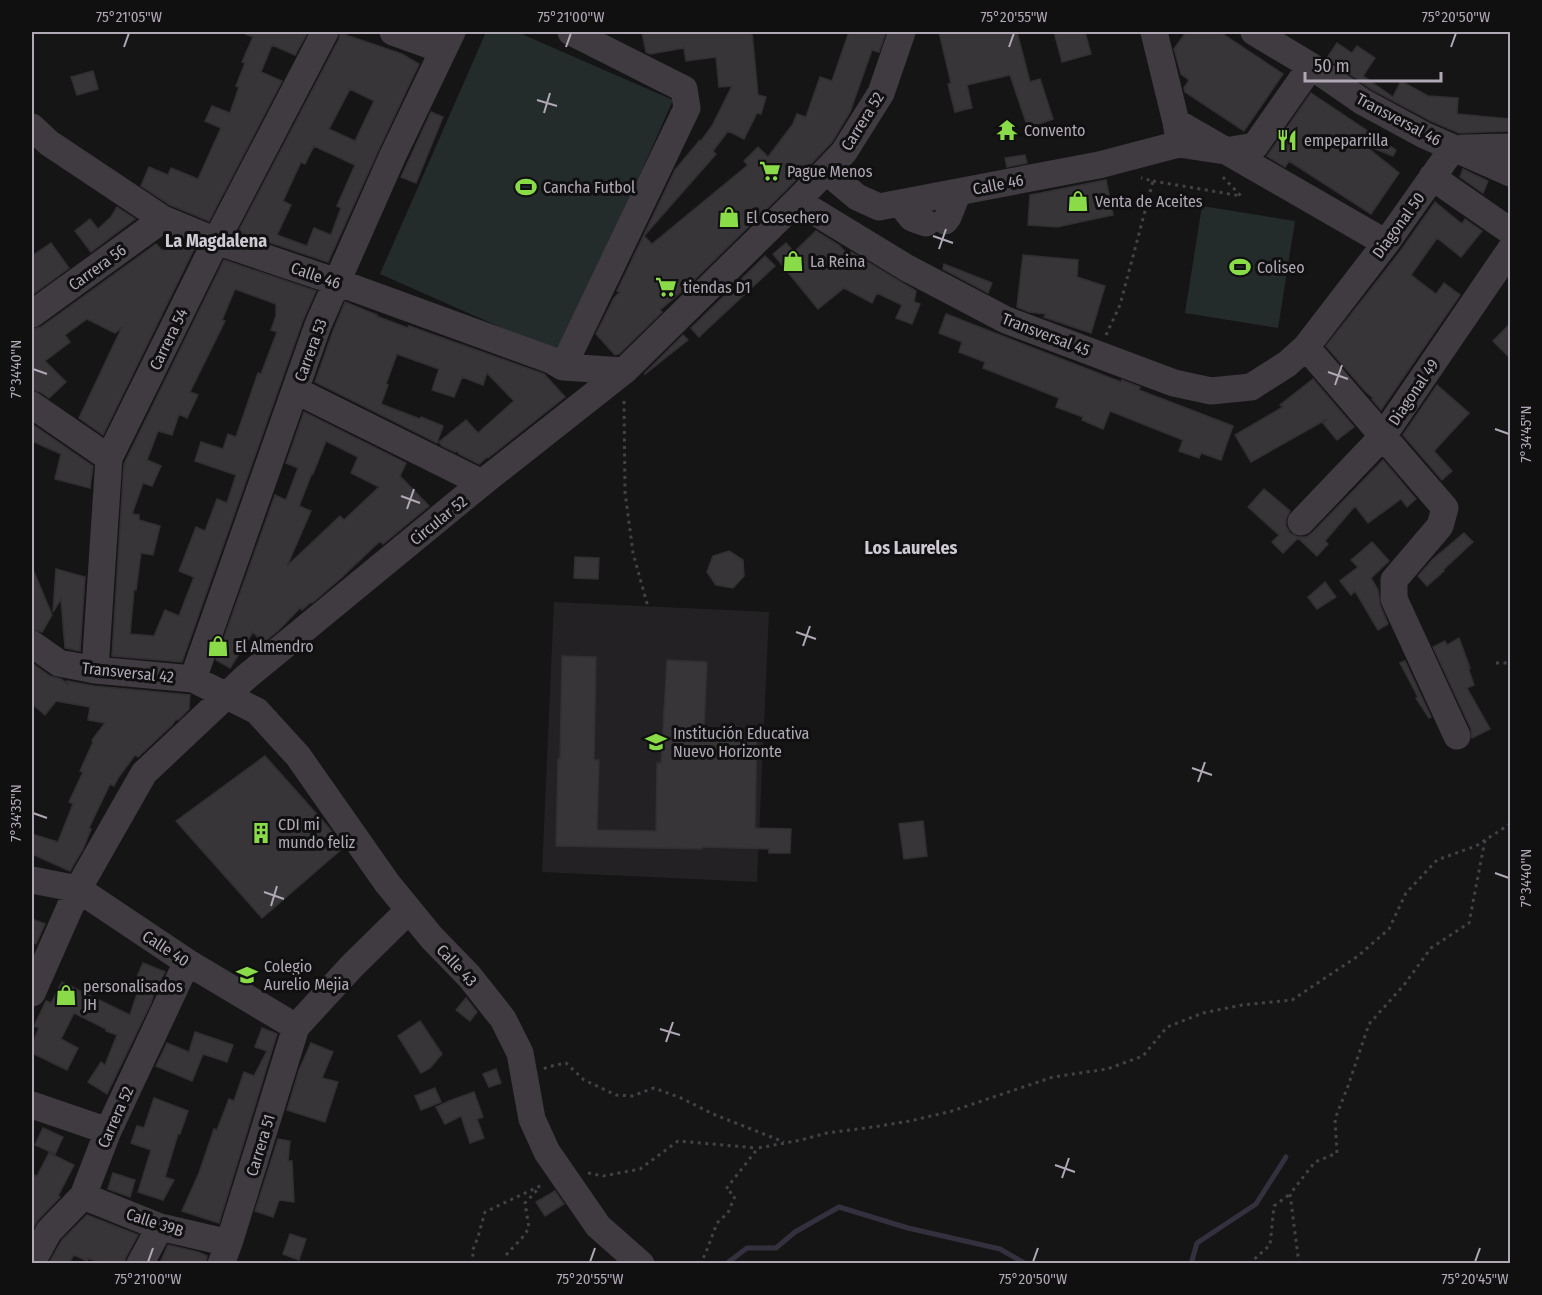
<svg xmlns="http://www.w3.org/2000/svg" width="1542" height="1295" font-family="'Fira Sans Condensed',sans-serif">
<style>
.built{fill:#232123}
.green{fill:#242b2b}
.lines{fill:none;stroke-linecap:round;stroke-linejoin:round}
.stream{stroke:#35303e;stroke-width:5}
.building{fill:#373538;stroke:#322f32;stroke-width:1.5;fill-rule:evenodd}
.path{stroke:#444147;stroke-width:3;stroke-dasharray:3 4.5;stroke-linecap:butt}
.minor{stroke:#3f3b40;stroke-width:27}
.ticks{fill:none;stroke:#b0a8b5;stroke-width:2}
.labels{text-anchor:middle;stroke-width:6;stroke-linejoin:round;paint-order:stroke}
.street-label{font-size:16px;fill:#b0a8b5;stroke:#111011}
.poi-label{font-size:16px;fill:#b0a8b5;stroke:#111011;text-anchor:start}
.neighbourhood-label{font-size:18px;font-weight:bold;fill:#cec9d2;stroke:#111011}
.neatline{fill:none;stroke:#b0a8b5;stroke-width:2}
.ticks-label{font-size:15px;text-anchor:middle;fill:#b0a8b5}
</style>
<rect width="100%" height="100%" fill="#161516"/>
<path class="built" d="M554 602 769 612 757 882 542 872Z"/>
<path class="green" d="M486 32H517L673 100 561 354 380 274Z
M1202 206 1295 221 1278 328 1185 313Z"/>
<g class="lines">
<path class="stream" d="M726 1264 747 1248H776L795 1232 839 1207 908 1228 1000 1249 1026 1264
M1191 1264 1197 1243 1256 1204 1286 1157"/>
</g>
<path class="building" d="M241 32H308L295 55 272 45 261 72 282 81 209 221 170 205 141 186 149 167 168 175 171 168 198 179 221 128 205 121 212 106 230 113 239 87 236 86 245 63 242 62 253 37Z
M642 32H752L758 95 766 97 761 114 757 113 744 139 728 131 713 151 716 154 644 236 652 244 748 165 744 161 758 147 768 157 793 124 797 114 806 117 820 77 832 81 849 32H886L879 52 872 50 850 112 832 142 786 190 687 287 660 310 662 312 619 354 615 355 596 334 614 298 620 292 617 291 675 170 700 140 701 141 712 126 732 86 719 87 716 57 686 61 684 48 650 54 646 52Z
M939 32H1017L1030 82 1040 79 1053 119 1028 128 1010 75 967 85 972 108 955 112 948 84 951 83Z
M1054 32H1085L1091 54 1062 62Z
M1186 32H1220L1283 74 1244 131 1185 92 1184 88 1189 80 1181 74 1174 49Z
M340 33 402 54 419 64 379 149 328 262 238 232 339 39ZM350 89 374 101 355 141 329 129ZM314 146 355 165 337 206 341 208 331 235 314 228 307 246 277 235 291 205 283 201 301 162 305 164Z
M1337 43 1352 53 1357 46 1375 58 1363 76 1393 97 1401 81 1428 96 1458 98 1457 114 1510 119V131L1459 133 1431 121 1371 89 1327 58Z
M93 71 98 89 77 95 71 77Z
M1311 93 1396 150 1393 156 1363 144 1399 173 1371 214 1289 161 1285 167 1267 156Z
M431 112 443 117 416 183 401 177Z
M1025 155 1027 163 1007 167 1005 158Z
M1463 169 1488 181 1483 193 1460 177Z
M1106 180 1113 215 1057 227 1028 225 1030 195Z
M1435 202 1462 224 1465 219 1482 231 1461 257 1437 238 1411 275 1436 294 1444 283 1460 295 1381 410 1372 399 1373 398 1365 391 1326 346 1399 253Z
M117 207 135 219 91 252 75 231 90 219 98 229 111 217Z
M816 231 839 245 849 256 851 252 916 291 914 302 920 304 912 324 896 318 902 305 877 293 872 303 844 288 818 309 773 254 786 243 794 252Z
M170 239 194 249 103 435 79 418 122 327 115 333 87 319 65 335 70 342 45 361 66 382 49 398 40 392 32 390V329L41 327 156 244 163 251Z
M51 243 69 268 32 295V256Z
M1023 255 1078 260 1077 277 1105 286 1091 333 1044 317 1046 314 1029 312 1017 307Z
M765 256 775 266 699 337 691 328Z
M224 260 316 291 303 320 182 662 112 656 124 464ZM235 289 276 304V316L271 330 277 332 261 374 258 373 236 437 228 434 223 449 201 442 195 461 236 475 227 503 217 499 205 531 196 527 179 571 194 577 179 616 165 610 154 636 130 634 134 590H136L141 553 153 555 160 526 139 520V515L132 514 143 483 152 486 161 466 147 460 158 431 172 435 179 414 187 418 198 395 190 392 225 321 222 320Z
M944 264 992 283 988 293 943 269Z
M345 302 377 315 376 316 408 328 409 326 544 374 565 397 488 458 487 457 479 464 459 454 457 451 455 452 442 446 439 442 466 420 478 433 514 401 487 373 483 385 462 377 454 397 432 390 439 369 397 354 386 384 388 385 381 404 420 419 421 417 443 426 437 443 315 382 333 331Z
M946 314 1121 382 1122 380 1140 387 1139 390 1233 426 1221 460 1201 453 1199 458 1179 451 1183 440 1110 411 1103 429 1082 420 1083 417 1056 407 1059 398 983 368 985 362 959 352 962 342 939 333Z
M1510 324V358L1493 341Z
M683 335 688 340 645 374V373Z
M1313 379 1354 427 1337 440 1323 423 1327 419 1251 462 1235 435 1283 407 1280 405Z
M1437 385 1469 413 1434 451 1452 471 1442 480 1403 435Z
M304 412 406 463 400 476 429 506 383 544 380 541 340 579 312 603 311 602 302 610 300 608 279 630 263 643 253 632 230 668 216 660 275 495 286 500 298 468 286 463ZM326 441 358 457 351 473 379 487 344 520 340 516 287 566 311 511 299 506 312 473 313 474Z
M32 424 93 466 90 488 55 479 61 454 32 441Z
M1383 460 1416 499 1407 507 1401 499 1368 523 1355 506 1325 541 1328 544 1317 556 1298 538 1283 553 1272 542 1279 535 1248 507 1264 489 1290 511 1286 519V526L1290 533 1298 537H1306L1312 533Z
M1464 533 1473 542 1443 570 1444 571 1427 586 1418 576 1433 559Z
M1372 542 1389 561 1371 578 1378 590 1380 605 1388 624 1378 630 1355 591 1351 595 1340 581 1358 567 1351 560Z
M729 551 743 560 744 576 733 588 716 585 707 572 713 556Z
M575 557 599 558 598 579 574 578Z
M32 567 52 615 42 632 32 629Z
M56 569 85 577 80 651 65 648 61 599 53 612Z
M1325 582 1336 597 1317 609 1308 597Z
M1459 638 1470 668 1468 667 1474 685 1467 688 1490 729 1472 738 1471 729 1433 647 1445 641 1447 645Z
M562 656 596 657 594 760H599L597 830 656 831 657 763H661L667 660 707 662 704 730 757 732 755 828 791 829 790 853H769V849L702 847V849L556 846 558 759H560Z
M1405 661 1431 717 1429 718 1416 698 1418 697 1400 663Z
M32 663 50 676 61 679 68 684 67 681 94 686 190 695 189 709 178 720 176 719 172 725 138 757 135 755 118 778 114 786 110 784 89 828 91 829 83 849 70 871 32 854V834L58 842 73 804 69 802 83 772 80 771 93 742 92 740 105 723 88 720 90 707 56 701 45 715 32 704Z
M265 756 329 828 343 848 262 918 176 821Z
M923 821 927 856 904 859 899 824Z
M32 919 45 924 36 944 32 942Z
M143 963 165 972 158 986H156L151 1003 107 1094 88 1082 101 1062 105 1065 117 1035 106 1031V1029L74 1013 61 1039 78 1048 67 1070 32 1053V1044L39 1028 34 1026 46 1001 51 1003 62 982 130 1015 142 979 137 977Z
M466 998 477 1012 470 1021 456 1010Z
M420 1021 442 1054 430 1068 421 1073 398 1036Z
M262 1028 277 1034 219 1223 182 1211 199 1173 214 1129 217 1130 229 1099 234 1101 244 1072 254 1076 267 1051 255 1047Z
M195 1032 233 1045 227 1062 203 1054 192 1081 156 1066 167 1043 189 1052Z
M311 1043 333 1052 322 1078 338 1082 325 1122 287 1110 299 1070Z
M496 1069 501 1083 489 1087 483 1074Z
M435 1088 441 1102 421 1110 415 1096Z
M474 1092 483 1117 477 1119 484 1138 470 1143 461 1116 445 1124 436 1107 449 1101Z
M154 1098 188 1111 180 1134H178L165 1177 174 1180 163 1200 138 1192 151 1150 131 1143 137 1126 144 1128Z
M43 1128 63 1137 55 1154 35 1145Z
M278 1139 290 1141 288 1161H292L294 1202 279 1200 273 1217 255 1211Z
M49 1153 74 1165 58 1196 60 1197 38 1220 32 1230V1174L37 1176Z
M113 1173 135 1180 130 1197 108 1189Z
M555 1191 564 1204 545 1216 536 1202Z
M87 1215 138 1235 126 1257 124 1263H100L88 1258 87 1261 74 1255 69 1263H49L62 1240Z
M290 1234 306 1239 299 1260 283 1254Z
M168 1245 198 1252 207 1256 206 1263H160Z"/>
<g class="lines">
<path class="path" d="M1153 181 1241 196 1221 175
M1106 335 1120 305 1153 181 1141 178
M624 401 625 492 633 553 648 607
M1496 663H1510
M544 1069 547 1067 566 1063 584 1080 616 1095 632 1096 654 1088 681 1098 713 1114 784 1142
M588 1173 603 1176 640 1169 678 1141 757 1148
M506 1255 522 1238 529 1228 525 1203 538 1189
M475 1264 472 1252 478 1237 485 1212 542 1185
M699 1264 705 1255 717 1223 728 1213 735 1196 726 1189 758 1148 801 1140 827 1133 873 1127 910 1121 952 1111 1053 1077 1107 1069 1143 1056 1167 1027 1203 1013 1242 1005 1292 1000 1358 956 1389 929 1406 893 1437 860 1476 846 1510 824
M1249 1264 1270 1245 1274 1206 1290 1194
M1299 1264 1290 1194 1315 1162 1337 1153 1335 1119 1348 1086 1369 1024 1404 985 1431 948 1469 923 1485 840"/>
<path class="minor" d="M393 32 443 50
M1154 32 1176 122 1179 140
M1254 32 1311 66 1363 102 1424 135 1510 173
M1176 122 1386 243
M32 127 49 143 163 219 216 241 337 282 551 360 563 367 624 371
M1463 148 1510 147
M826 171 857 197 879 207 1099 165 1179 144 1225 151 1255 146 1311 66
M1432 177 1510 231
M797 201 907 268 1006 320 1174 383 1211 391 1251 387 1287 364 1306 347 1386 243 1453 148
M900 203 912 218 926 223
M945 221 948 217 958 192
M32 314 163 219
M1306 347 1445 508 1440 526 1394 580V599L1457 736
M563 367 687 108 684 89 571 32
M295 390 482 483
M32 405 109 458
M1301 522 1383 436 1510 250
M32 644 59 663 95 670 193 679 257 711 298 756 387 883 432 938 469 976 503 1019 520 1053 532 1119 547 1152 598 1226 641 1264
M95 670 109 458 216 241 325 32
M193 679 318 325 393 155 452 32
M32 880 78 889 187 962 296 1027
M32 993 78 889 144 773 245 678 482 483 624 371 797 201 844 152 881 93 902 32
M32 1105 108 1131
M83 1196 160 1227 229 1243
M32 1262 49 1231 83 1196 108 1131 187 962
M140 1264 160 1227
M221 1264 229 1243 296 1027 352 966 409 910"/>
</g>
<path class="ticks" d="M124 47 129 33M566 47 571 33M1009 47 1014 33M1451 47 1456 33M537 100 557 106M544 113 550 93M933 236 953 243M939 249 946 229M33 369 47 374M1328 372 1348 379M1335 385 1342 365M1495 429 1509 434M401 496 420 503M407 509 414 489M796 632 816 639M803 646 810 626M1192 768 1212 775M1198 782 1205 762M33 813 47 818M1495 873 1509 878M264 892 284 899M271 906 277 886M660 1029 680 1035M666 1042 673 1022M1055 1165 1075 1172M1062 1178 1069 1158M148 1262 153 1248M590 1262 595 1248M1033 1262 1038 1248M1475 1262 1480 1248"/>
<defs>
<symbol id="temple-bare" viewBox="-9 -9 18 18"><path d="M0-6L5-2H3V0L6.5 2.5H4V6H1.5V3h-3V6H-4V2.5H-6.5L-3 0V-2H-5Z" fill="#89dc47" stroke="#111011" stroke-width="2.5" paint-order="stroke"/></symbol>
<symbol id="restaurant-bare" viewBox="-9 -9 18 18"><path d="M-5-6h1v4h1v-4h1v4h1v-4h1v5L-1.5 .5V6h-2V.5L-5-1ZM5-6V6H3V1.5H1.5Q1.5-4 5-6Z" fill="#89dc47" stroke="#111011" stroke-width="2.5" paint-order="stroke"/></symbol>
<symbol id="supermarket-bare" viewBox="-9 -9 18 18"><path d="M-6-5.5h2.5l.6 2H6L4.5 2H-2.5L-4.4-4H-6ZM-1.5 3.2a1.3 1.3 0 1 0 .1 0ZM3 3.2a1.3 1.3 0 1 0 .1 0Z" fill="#89dc47" stroke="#111011" stroke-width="2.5" paint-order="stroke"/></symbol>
<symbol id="stadium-bare" viewBox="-9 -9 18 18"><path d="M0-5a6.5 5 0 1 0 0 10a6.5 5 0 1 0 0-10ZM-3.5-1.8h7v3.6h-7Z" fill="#89dc47" stroke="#111011" stroke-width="2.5" paint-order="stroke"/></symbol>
<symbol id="shop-bare" viewBox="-9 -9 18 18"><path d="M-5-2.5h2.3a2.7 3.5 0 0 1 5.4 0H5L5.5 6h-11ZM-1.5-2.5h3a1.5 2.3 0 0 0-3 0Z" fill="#89dc47" stroke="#111011" stroke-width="2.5" paint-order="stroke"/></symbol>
<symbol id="school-bare" viewBox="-9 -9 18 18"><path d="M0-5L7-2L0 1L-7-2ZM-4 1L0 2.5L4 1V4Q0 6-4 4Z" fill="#89dc47" stroke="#111011" stroke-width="2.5" paint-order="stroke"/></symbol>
<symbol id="building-bare" viewBox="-9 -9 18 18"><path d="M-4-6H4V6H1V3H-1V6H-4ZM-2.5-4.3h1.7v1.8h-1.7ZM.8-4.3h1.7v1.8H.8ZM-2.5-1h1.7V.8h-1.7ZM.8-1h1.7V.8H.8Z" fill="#89dc47" stroke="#111011" stroke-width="2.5" paint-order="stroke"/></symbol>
</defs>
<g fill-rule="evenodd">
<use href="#temple-bare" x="992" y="115" width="30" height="30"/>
<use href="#restaurant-bare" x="1272" y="125" width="30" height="30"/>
<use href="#supermarket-bare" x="755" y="156" width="30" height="30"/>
<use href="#stadium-bare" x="511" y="172" width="30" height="30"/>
<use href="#shop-bare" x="1063" y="186" width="30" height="30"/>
<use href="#shop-bare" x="714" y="202" width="30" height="30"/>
<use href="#shop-bare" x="778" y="246" width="30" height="30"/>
<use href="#stadium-bare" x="1225" y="252" width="30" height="30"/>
<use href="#supermarket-bare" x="651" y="272" width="30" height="30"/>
<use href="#shop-bare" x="203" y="631" width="30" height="30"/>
<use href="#school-bare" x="641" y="727" width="30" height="30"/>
<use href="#building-bare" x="246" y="818" width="30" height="30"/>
<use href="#school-bare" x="232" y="960" width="30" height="30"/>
<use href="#shop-bare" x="51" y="980" width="30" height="30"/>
</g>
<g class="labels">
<g class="street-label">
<text transform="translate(1399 119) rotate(28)" y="6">Transversal 46</text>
<text transform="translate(862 121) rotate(-58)" y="6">Carrera 52</text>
<text transform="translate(998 184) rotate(-11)" y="6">Calle 46</text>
<text transform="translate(1398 225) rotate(-54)" y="6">Diagonal 50</text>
<text transform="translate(97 267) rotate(-36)" y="6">Carrera 56</text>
<text transform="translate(316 275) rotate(19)" y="6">Calle 46</text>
<text transform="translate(1046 334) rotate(21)" y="6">Transversal 45</text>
<text transform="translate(168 339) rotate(-64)" y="6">Carrera 54</text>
<text transform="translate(310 350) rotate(-70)" y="6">Carrera 53</text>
<text transform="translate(1413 392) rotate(-56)" y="6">Diagonal 49</text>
<text transform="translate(438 520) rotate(-39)" y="6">Circular 52</text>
<text transform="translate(128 672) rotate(6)" y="6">Transversal 42</text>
<text transform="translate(166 948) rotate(33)" y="6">Calle 40</text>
<text transform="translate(457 965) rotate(47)" y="6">Calle 43</text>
<text transform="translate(115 1117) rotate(-66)" y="6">Carrera 52</text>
<text transform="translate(260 1145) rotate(-73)" y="6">Carrera 51</text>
<text transform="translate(155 1222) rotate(18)" y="6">Calle 39B</text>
</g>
<g class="poi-label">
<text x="1024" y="136">Convento</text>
<text x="1304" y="146">empeparrilla</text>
<text x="787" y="177">Pague Menos</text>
<text x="543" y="193">Cancha Futbol</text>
<text x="1095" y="207">Venta de Aceites</text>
<text x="746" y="223">El Cosechero</text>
<text x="810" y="267">La Reina</text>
<text x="1257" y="273">Coliseo</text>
<text x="683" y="293">tiendas D1</text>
<text x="235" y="652">El Almendro</text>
<text x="673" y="739">Institución Educativa<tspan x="673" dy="18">Nuevo Horizonte</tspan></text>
<text x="278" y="830">CDI mi<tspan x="278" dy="18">mundo feliz</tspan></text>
<text x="264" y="972">Colegio<tspan x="264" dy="18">Aurelio Mejia</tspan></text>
<text x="83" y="992">personalisados<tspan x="83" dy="18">JH</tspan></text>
</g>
<g class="neighbourhood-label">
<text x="216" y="247">La Magdalena</text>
<text x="911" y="554">Los Laureles</text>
</g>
</g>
<rect width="1542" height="1295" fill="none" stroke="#111011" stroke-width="66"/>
<path d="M1305 72v9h136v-9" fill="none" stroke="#b0a8b5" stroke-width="3"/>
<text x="1314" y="72" font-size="18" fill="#b0a8b5" stroke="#111011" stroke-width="4.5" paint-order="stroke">50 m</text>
<rect x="33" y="33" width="1476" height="1229" class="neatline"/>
<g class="ticks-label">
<text x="129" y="22">75°21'05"W</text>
<text x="571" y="22">75°21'00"W</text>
<text x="1014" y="22">75°20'55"W</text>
<text x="1456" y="22">75°20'50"W</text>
<text transform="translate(16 369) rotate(-90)" y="5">7°34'40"N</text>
<text transform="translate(1526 434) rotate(-90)" y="5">7°34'45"N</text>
<text transform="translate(16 813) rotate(-90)" y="5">7°34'35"N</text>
<text transform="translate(1526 878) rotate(-90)" y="5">7°34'40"N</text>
<text x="148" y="1284">75°21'00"W</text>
<text x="590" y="1284">75°20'55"W</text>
<text x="1033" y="1284">75°20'50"W</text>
<text x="1475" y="1284">75°20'45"W</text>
</g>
</svg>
